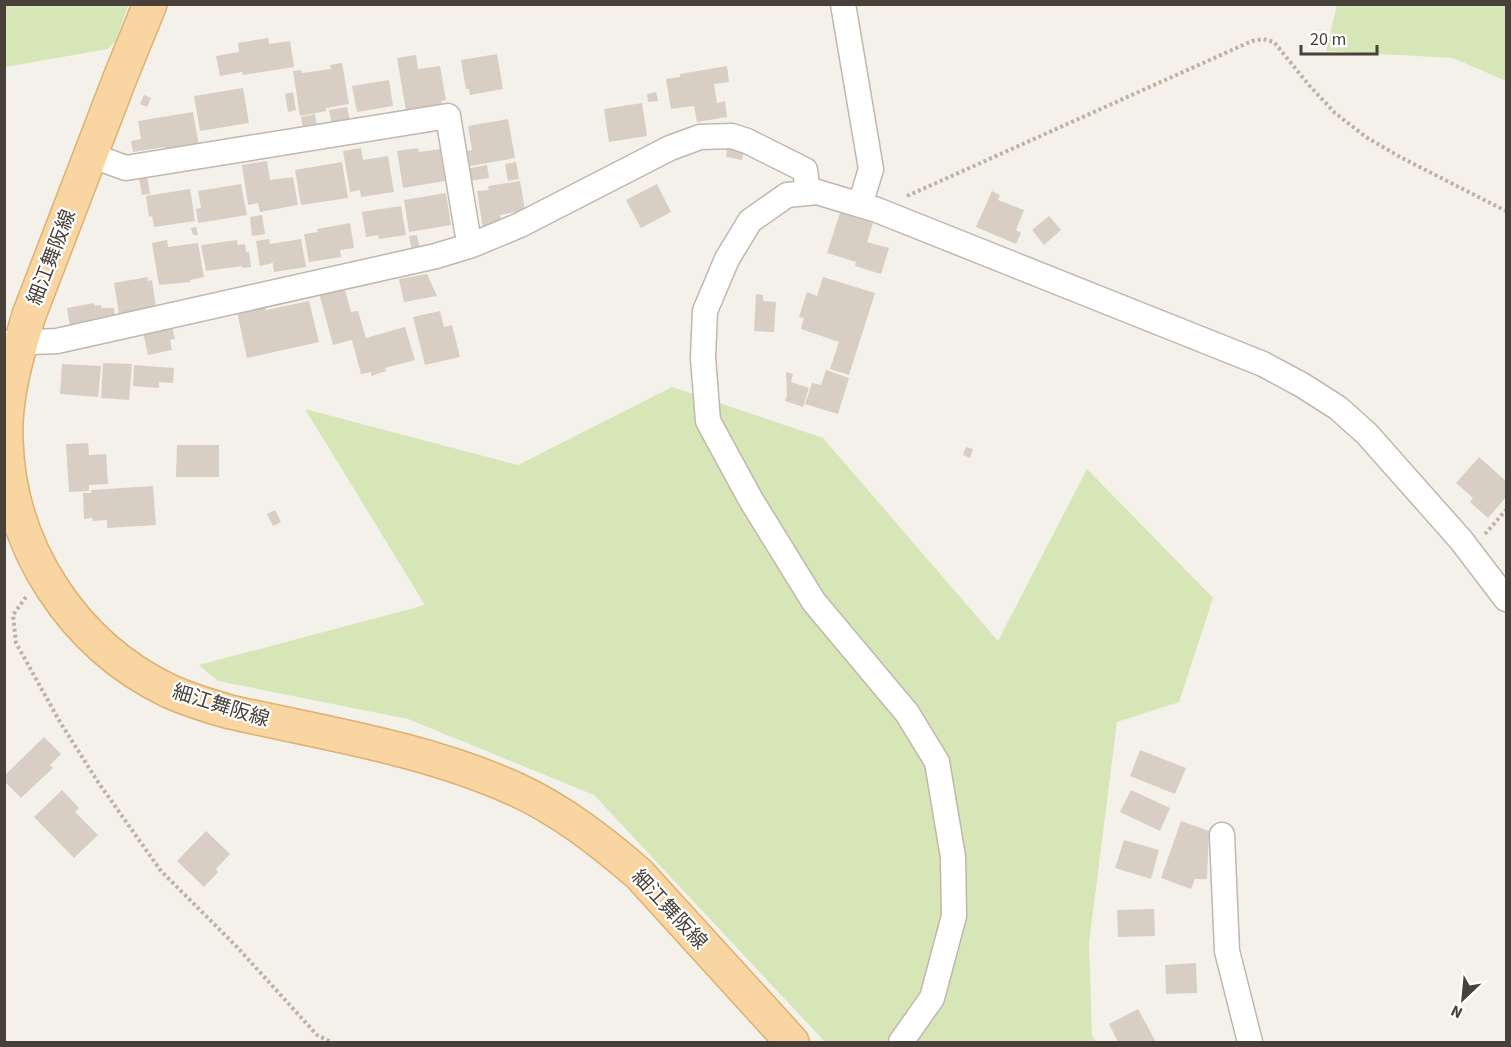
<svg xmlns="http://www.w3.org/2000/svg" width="1511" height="1047" font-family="'Source Sans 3','Noto Sans JP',sans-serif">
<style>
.green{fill:#d6e6b7}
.building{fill:#d8cec4}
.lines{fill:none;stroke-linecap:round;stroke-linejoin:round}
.minor-casing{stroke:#c0b7ae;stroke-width:27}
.primary-casing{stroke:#dcb171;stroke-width:36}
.path{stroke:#c0b2a0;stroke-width:4;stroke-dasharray:3 3;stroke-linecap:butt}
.minor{stroke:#fff;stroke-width:24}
.primary{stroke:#f8d5a1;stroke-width:33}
.labels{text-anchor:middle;stroke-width:4.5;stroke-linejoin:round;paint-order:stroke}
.street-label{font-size:20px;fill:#484139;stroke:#fff}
</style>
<rect width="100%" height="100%" fill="#f4f1eb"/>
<path class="green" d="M5 4H128V6L115 42 108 49 5 67Z
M1337 5H1506V81L1453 58 1326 51Z
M672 387 823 438 998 641 1087 469 1213 598 1179 702 1117 722 1089 943 1092 1035 1096 1042H825L594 795 408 719 218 681 199 665 425 605 305 409 518 465Z"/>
<path class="building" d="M268 38 269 44 290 41 294 67 243 75 242 72 220 76 216 56 239 52 238 43Z
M497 54 503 89 470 95 469 89H466L461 60Z
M416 55 418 69 440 66 446 100 441 101 442 105 406 111 397 58Z
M342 63 349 104 326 108V111L300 116 293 71 301 70 302 73 331 69 330 65Z
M727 66 729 82 714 84 717 103 725 101 727 117 697 122 694 106 671 109 666 79 680 77V74Z
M389 80 393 106 357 112 352 86Z
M243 88 249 123 200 131 194 96Z
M293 92 296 110 288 112 285 94Z
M656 92 658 101 648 102 647 94Z
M144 95 151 98 147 107 140 104Z
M642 103 647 136 609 142 604 109Z
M347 107 350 121 332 124 329 110Z
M193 112 199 146 166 151 165 147 133 152 131 141 141 139 138 121Z
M315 114 317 126 303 128 301 117Z
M508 119 515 158 465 167 463 152 472 150 468 126Z
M728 143 745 146 742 160 726 157Z
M361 148 363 160 388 156 394 192 361 197 360 190 350 192 343 151Z
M418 148 419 152 440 149 445 181 403 188 397 151Z
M267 161 270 180 293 177 298 205 260 212 258 203 248 205 242 165Z
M342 162 348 198 301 205 295 170Z
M516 162 519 179 508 181 505 164Z
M487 165 489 178 468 181 466 169Z
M147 176 150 194 142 195 139 178Z
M520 181 525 210 500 215 501 221 492 222 493 227 483 229 477 191 489 190 488 186Z
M241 184 247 215 198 223 196 209 201 208 198 191Z
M657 184 671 212 641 228 626 200Z
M190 189 195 221 154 227 152 216 149 217 146 196Z
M992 191 1000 195 998 200 1024 210 1016 230 1021 233 1016 244 976 227Z
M446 193 451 225 409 232 404 200Z
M401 206 406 235 379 239 378 235 366 237 362 212Z
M840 213 873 223 867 242 889 248 881 274 855 266 856 262 827 253Z
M262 215 265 234 252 236 250 217Z
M1049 216 1061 230 1044 245 1032 230Z
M350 223 354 248 340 250 341 257 309 262 304 234 318 232 317 229Z
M196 227 198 235H193L191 228Z
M417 235 420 250 412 252 409 236Z
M269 239 270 244 301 239 306 267 274 272 273 263 260 266 256 241Z
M167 240 168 247 198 243 204 277 190 280V282L159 285 152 243Z
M237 240 238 245 245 244 246 252H249L251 267 242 268V266L206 271 201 245Z
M427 274 437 296 404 302 399 279Z
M148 277V281L152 280 156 308 119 314 114 283Z
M823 277 875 293 849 375 830 369 839 342 801 329 804 318 799 317 807 292 817 296Z
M344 286 351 312 358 311 366 338 405 327 415 360 385 368 386 371 371 376V372L361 374 352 340 333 345 319 293Z
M756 294 763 295V301L776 302 774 332 754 331Z
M309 301 319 342 247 358 237 312 265 306 266 310Z
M94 303 95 306 101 305V308H114L115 318 70 327 67 308Z
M440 311 444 327 452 325 460 357 425 365 413 317Z
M172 326 175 339 170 340 172 350 148 355 143 332Z
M103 363 132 364 129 400 101 398Z
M62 364 101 366 98 397 60 394Z
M134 365 174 368 173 383 159 382V388L133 386Z
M826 370 849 378 838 414 805 404 812 383 821 385Z
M786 372 793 374 791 382 809 388 803 407 785 401 787 395Z
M88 443 89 455 106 454 108 484 89 485V491L69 492 66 444Z
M177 445H219V477H176Z
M966 447 973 449 970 458 963 455Z
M1479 457 1506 481V497L1488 518 1470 502 1473 498 1456 483Z
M153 486 156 525 107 528V520L93 521 92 518 84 519 83 493H91V490Z
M275 510 281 522 273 526 267 514Z
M44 737 61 754 50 765 53 768 21 798 4 781V776Z
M1140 750 1186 768 1175 794 1130 776Z
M62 790 79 808 75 812 98 835 74 858 34 817Z
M1131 790 1170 808 1160 831 1120 812Z
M1181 821 1209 831 1207 879H1195L1191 889 1161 878Z
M206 831 230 854 216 869 218 872 204 887 177 861Z
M1124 840 1159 850 1151 879 1115 868Z
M1154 909 1155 936 1118 937 1117 910Z
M1196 963 1197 993 1166 994 1165 965Z
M1138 1009 1156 1042H1118L1109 1024Z"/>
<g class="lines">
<defs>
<path id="minor" d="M843 4 871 169 860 205
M90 155 126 168 448 116 467 231 472 245
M7 343 57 341 436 256 472 245 520 225 670 148 700 137 732 136 747 141 805 170 808 193
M1222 835 1227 951 1250 1042
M901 1042 932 998 954 916 953 857 937 762 907 713 814 602 751 500 708 421 703 358 705 311 727 259 750 221 787 195 817 192 877 210 1263 364 1302 385 1338 408 1367 434 1461 540 1506 599"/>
<path id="primary" d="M150 4 120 78 29 315C17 355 4 398 6 440 9 547 73 645 169 691 189 700 209 706 230 712 324 733 427 749 515 789 561 810 601 841 639 874L792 1042"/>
</defs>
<use href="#minor" class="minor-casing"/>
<use href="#primary" class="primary-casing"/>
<path class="path" d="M907 196 1252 41 1263 39 1274 42 1308 84 1335 113 1366 137 1400 157 1506 211
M1485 534 1506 510
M26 597 13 615 16 643 60 722 98 782 161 871 237 947 317 1035 331 1042"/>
<use href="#minor" class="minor"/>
<use href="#primary" class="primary"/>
</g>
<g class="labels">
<g class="street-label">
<text transform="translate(51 257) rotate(-69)" y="7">細江舞阪線</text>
<text transform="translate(221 705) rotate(17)" y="7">細江舞阪線</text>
<text transform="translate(670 909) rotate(47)" y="7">細江舞阪線</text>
</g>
</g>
<rect width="1511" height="1047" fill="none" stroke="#484139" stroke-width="12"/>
<g transform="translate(1463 999) rotate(206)" stroke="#ffffff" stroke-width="4.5" paint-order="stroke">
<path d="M0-4.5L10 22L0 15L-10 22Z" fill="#484139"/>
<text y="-9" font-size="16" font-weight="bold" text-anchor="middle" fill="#484139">N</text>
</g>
<path d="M1301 45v9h76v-9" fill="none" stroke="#484139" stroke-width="3"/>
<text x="1310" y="45" font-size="18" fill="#484139" stroke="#ffffff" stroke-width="4.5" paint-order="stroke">20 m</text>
</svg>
